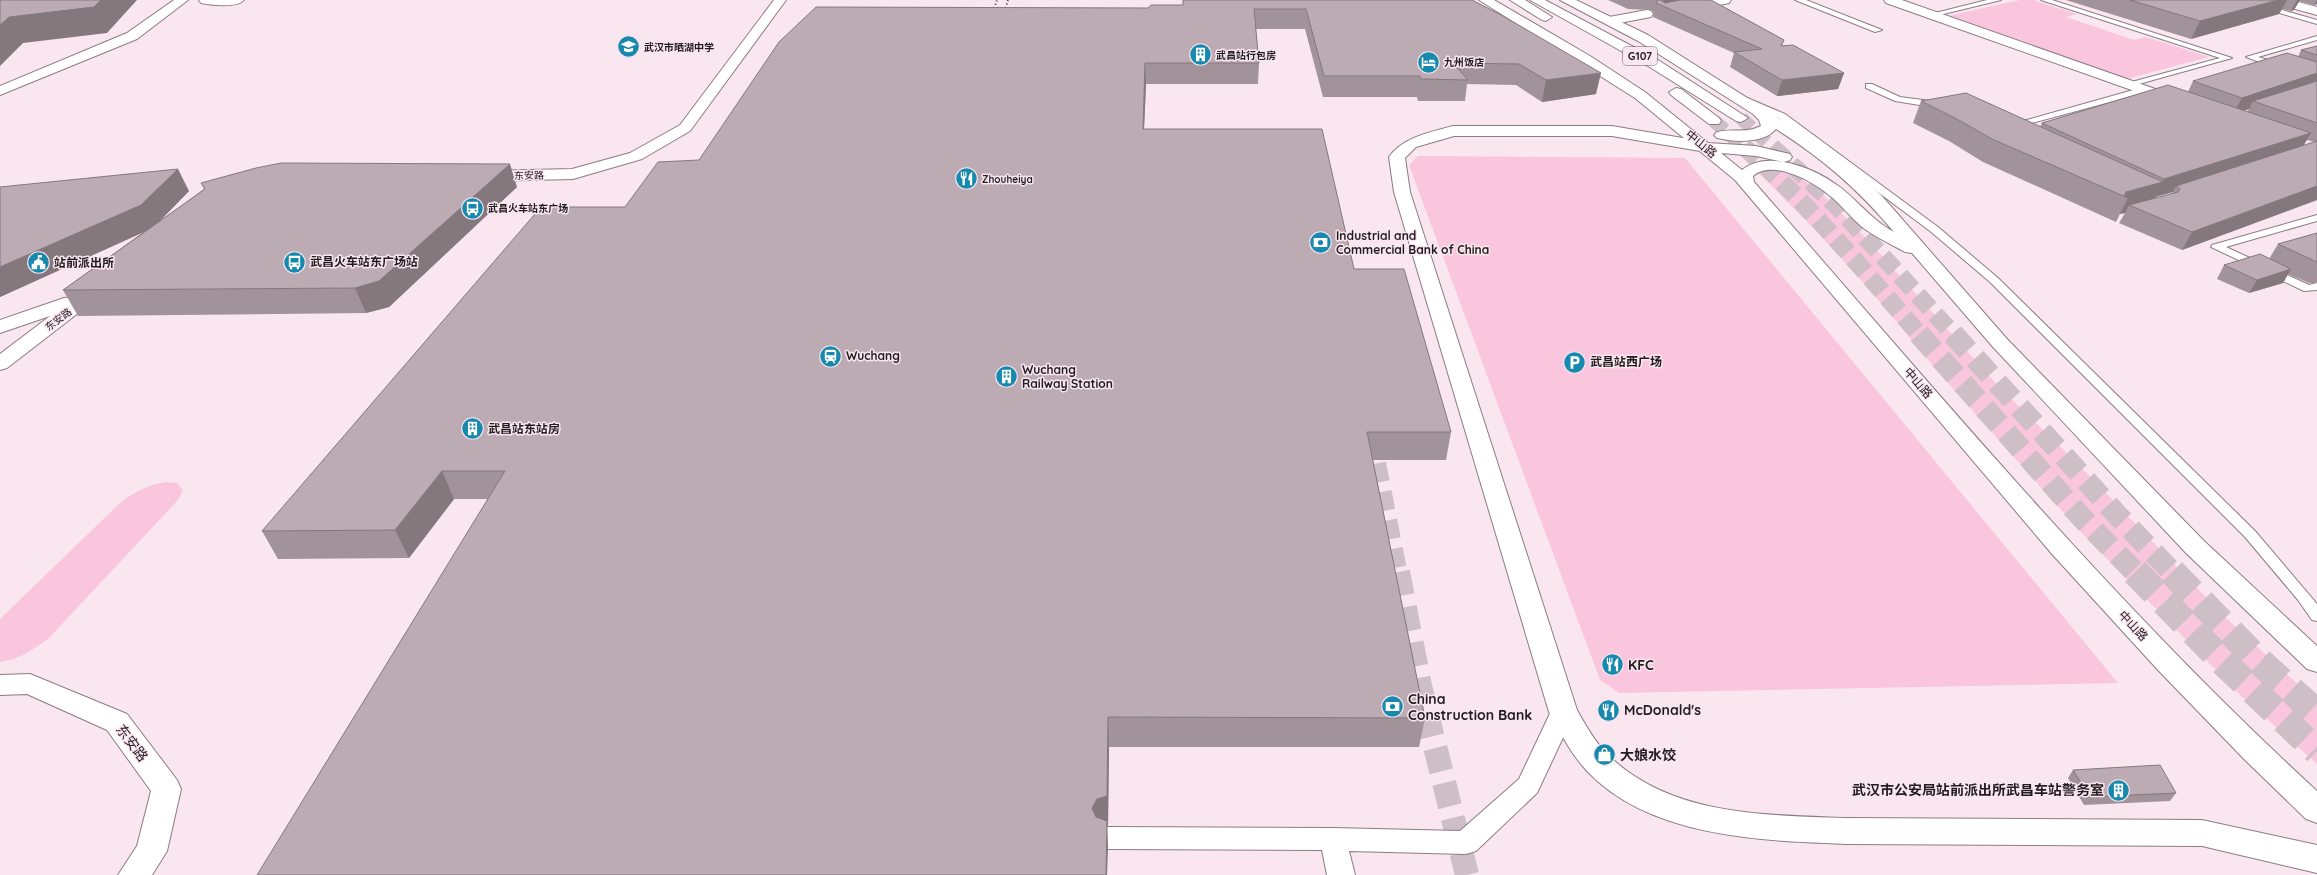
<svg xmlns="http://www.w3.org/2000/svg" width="2317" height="875" font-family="Quicksand,'Noto Sans SC',sans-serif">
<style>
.green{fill:#f9c6de}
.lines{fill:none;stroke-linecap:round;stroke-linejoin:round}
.pedestrian-tunnel-far1{stroke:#cebec5;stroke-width:19;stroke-dasharray:19 10;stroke-linecap:butt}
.pedestrian-tunnel{stroke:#cebec5;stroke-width:24;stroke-dasharray:24 12;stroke-linecap:butt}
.trunk-tunnel-far3{stroke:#cebec5;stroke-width:14;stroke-dasharray:14 7;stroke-linecap:butt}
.trunk-tunnel-far2{stroke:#cebec5;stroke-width:18;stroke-dasharray:18 8;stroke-linecap:butt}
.trunk-tunnel-far1{stroke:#cebec5;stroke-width:22;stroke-dasharray:22 11;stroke-linecap:butt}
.trunk-tunnel{stroke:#cebec5;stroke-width:28;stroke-dasharray:28 14;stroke-linecap:butt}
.service-casing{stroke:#8c7c84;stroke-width:2}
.pedestrian-casing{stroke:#8c7c84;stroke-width:2}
.minor-casing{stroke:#8c7c84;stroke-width:2}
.tertiary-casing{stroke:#8c7c84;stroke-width:2}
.primary-casing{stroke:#8c7c84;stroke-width:2}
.trunk-casing{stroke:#8c7c84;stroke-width:2}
.service{fill:#fff;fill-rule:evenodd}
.pedestrian{fill:#fff;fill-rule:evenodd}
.minor{fill:#fff;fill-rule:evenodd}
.tertiary{fill:#fff;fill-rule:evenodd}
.primary{fill:#fff;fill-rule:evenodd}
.trunk{fill:#fff;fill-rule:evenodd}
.rail{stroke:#443c40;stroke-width:2;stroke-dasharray:1 2.5;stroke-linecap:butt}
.wall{fill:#a2939a;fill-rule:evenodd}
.shaded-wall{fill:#84787d}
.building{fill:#bcabb3;stroke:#84787d}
.labels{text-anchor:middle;stroke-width:3;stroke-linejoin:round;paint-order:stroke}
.far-poi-label{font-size:10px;font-weight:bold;fill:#221c1f;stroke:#f9e6ef;text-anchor:start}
.far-street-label{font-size:10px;fill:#221c1f;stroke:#f9e6ef}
.shield{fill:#f9e6ef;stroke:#62595d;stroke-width:1}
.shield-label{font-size:11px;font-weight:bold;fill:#221c1f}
.street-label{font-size:12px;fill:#221c1f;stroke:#f9e6ef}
.poi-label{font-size:12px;font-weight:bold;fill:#221c1f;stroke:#f9e6ef;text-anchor:start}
.near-poi-label{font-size:14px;font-weight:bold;fill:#221c1f;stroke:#f9e6ef;text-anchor:start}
.near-street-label{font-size:14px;fill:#221c1f;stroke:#f9e6ef}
</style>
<rect width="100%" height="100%" fill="#f9e6ef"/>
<path class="green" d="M2020 0H2033L2077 14 2066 17 2134 40 2146 37 2209 57 2126 79 1947 16Z
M1418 156 1685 158 2118 683 1619 693 1600 680 1409 165Z
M1775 169 1792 173 1820 192 1863 235 2002 390 2072 458 2225 617 2317 702V764L2238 693 2077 528 1934 367 1870 290 1820 235 1758 172Z
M166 482 177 483 183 490 178 500 48 639C33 649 19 660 0 662V619L121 502C136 491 148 485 166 482Z"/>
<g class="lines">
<path class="pedestrian-tunnel-far1" d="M1371 435 1398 573"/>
<path class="pedestrian-tunnel" d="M1398 572 1420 686 1467 875"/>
<path class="trunk-tunnel-far3" d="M1741 118 1773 148
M1714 121 1745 148"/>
<path class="trunk-tunnel-far2" d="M1744 147C1808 203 1863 270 1920 335
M1772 147 1836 205 1954 335"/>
<path class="trunk-tunnel-far1" d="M1919 334 2082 518 2136 573
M1953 334 2120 518 2173 573"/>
<path class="trunk-tunnel" d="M2135 572 2223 662 2317 751
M2172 572 2259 661 2317 713"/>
<defs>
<path id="service" d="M1795 0H1806L1882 30 1875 32Z
M1987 0H2001L1931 17 1927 15Z
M2041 0H2052L2232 58 2128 87V83L2220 58Z
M2235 0H2247L2317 20V24Z
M2317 36V40L2258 57 2282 64V68H2276L2246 57Z
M1866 84H1872L1900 97 1938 102 1942 105 1938 108 1895 101 1866 88Z
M2144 87 2148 90 2147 92 2013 128 2009 125Z
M1739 97H1745L1785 114 1938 227 1998 278 2255 531 2317 604V621L2312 620 2298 600 2245 537 1990 282 1930 231 1779 118 1739 101Z
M2317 215V221L2226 247 2309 285 2317 283V290L2304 291 2211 247 2212 245Z"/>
<path id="pedestrian" d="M1563 703 1572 705 1575 712 1537 793 1476 851 1466 854 1349 851 1355 875H1327L1322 850 1108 849 1099 846 1095 838 1099 830 1108 827 1333 828 1460 831 1519 779 1554 705Z"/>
<path id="minor" d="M174 0H188L137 39 0 95V86L127 33Z
M199 0H244C238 8 210 5 201 3Z
M1707 0H1731L1729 3 1685 12 1679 8 1681 5Z
M1884 0H1902L2181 98 2183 101 2176 105 2171 104 1886 3Z
M2271 0H2291L2317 7V15L2273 3Z
M1647 10 1651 11 1653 14 1651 17 1609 25 1603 21 1609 17Z
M1453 126H1612L1706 142 1711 144 1714 147 1711 150 1706 152 1612 136H1454L1416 147 1405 158 1410 192 1577 710C1586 726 1595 742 1608 755 1670 816 1765 815 1846 818L1857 822 1861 831 1857 840 1846 844C1761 841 1649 837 1587 771 1571 754 1560 732 1549 712L1394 192 1389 157C1403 137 1431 132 1453 126Z"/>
<path id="tertiary" d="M774 0H786L690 131 642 159 573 179 483 181 477 179 475 176 477 173 483 171 572 169 630 153 680 125Z
M97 283 104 285 106 289 104 293 7 368 0 370V354L50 316 0 333V320L64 298 75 297 90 285Z
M30 674 127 714 177 780 181 789 167 851 152 875H118L137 846 151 791 107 730 27 694 0 695V675Z"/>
<path id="primary" d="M1479 0H1494L1590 56 1645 92 1708 143 1756 146 1790 154 1792 157 1790 160 1784 162 1756 156 1721 153 1742 170C1767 149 1814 168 1837 185 1858 200 1870 219 1894 232 1858 189 1823 159 1776 129 1764 144 1733 142 1717 138L1714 135 1717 132C1732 128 1744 134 1761 126L1759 120 1753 114 1638 41 1560 0H1576L1648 35 1804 134 1847 164 1881 195 2007 339 2204 541 2317 646V672L2307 669 2186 553 1993 347 1912 253 1905 252C1891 244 1875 237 1862 227 1850 217 1841 204 1829 195 1812 181 1773 159 1753 176L1754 182C1936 390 2113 604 2317 791V823L2306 819 2244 759 2158 670 2052 554 1735 180 1635 98Z
M1846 818 2202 820 2317 845V873L2202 846 1846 844 1835 840 1831 831 1835 822Z"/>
<path id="trunk" d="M1510 0H1525L1552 17 1546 21 1542 20Z
M1530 0H1545L1658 60 1748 118 1741 122 1736 121 1648 66Z
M1676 88 1681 89 1719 118 1721 121 1719 124H1709L1671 95 1669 92Z"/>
</defs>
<use href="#service" class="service-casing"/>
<use href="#pedestrian" class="pedestrian-casing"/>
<use href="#minor" class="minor-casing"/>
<use href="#tertiary" class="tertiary-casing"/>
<use href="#primary" class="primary-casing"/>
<use href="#trunk" class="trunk-casing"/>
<use href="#service" class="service"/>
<use href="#pedestrian" class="pedestrian"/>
<use href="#minor" class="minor"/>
<use href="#tertiary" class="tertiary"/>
<use href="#primary" class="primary"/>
<use href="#trunk" class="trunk"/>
<path class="rail" d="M991 18 997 0
M1003 18 1008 0"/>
</g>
<path class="wall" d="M1472 0 1596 94 1542 102 1516 85 1467 84 1465 101H1418L1417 97H1323L1305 29H1255L1259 63 1258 84H1146L1144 129 1354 269 1451 432 1446 460H1373L1425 718 1419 747H1109L1108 826H1107L1108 850 488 499H454L409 558 278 559 262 531 625 207 699 160 1148 8 1183 5Z
M1608 0H1711L1784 40 1782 46 1844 73 1838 89 1777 96 1730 67 1734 53 1653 17 1654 13 1651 10 1628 9Z
M2066 0H2317V4L2314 5 2299 1 2294 10 2291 11 2282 9 2279 14 2191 39Z
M2317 46V200L2182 250 2119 223 2125 213 2120 214 2116 222 1983 162 1949 141 1913 123 1921 101 2040 127 2042 123 2188 92 2193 81 2298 57 2301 50ZM2249 109 2247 112 2243 111ZM2307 140 2314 142 2303 146ZM2173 192 2172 194 2154 198 2155 197Z
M201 183 517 187 389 307 366 313 78 316 63 290 145 231 0 297V187L189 191 160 221 204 189Z
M2317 233V283H2309L2288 274 2283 283 2249 293 2217 279 2224 265 2269 259 2278 244Z
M2073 770 2176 793 2170 801 2084 805 2068 778Z"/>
<path class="shaded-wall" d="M101 0H137L107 33 23 43 0 66V25L9 17Z
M1657 0H1686V2L1657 3Z
M2278 0H2287L2279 14 2191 39 2200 21Z
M2297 0H2300L2294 10 2291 11Z
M2317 0V4L2314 5Z
M1145 63 1146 84 1143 151V129Z
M1601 73 1596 94 1542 102 1546 80Z
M1844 73 1838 89 1777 96 1782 80Z
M2317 73V86L2253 101 2249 109 2233 114 2242 98Z
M2311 133 2300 151 2180 189 2176 186 2173 192 2155 197 2164 179Z
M510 164 517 187 389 307 366 313 355 288Z
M178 169 189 191 153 228 0 297V267Z
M2163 182 2151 206 2129 205 2125 213 2120 214 2128 198 2124 196 2126 192Z
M2317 186V200L2182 250 2192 232Z
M2291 269 2283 283 2249 293 2257 280Z
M442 471 454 499 409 558 395 530Z
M1108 717 1109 747 1108 826H1107L1108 850 1107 875H1106L1092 808Z"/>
<path class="building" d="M0 0H101L94 7 9 17 0 25Z
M1183 0H1472L1503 16 1601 73 1546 80 1519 64 1453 63 1468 80 1421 79 1420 76H1324L1306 9H1254L1259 63H1145L1143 129H1322L1354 269H1404L1451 432H1367L1425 718 1108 717 1107 796 1097 799 1092 808 1096 817 1107 821 1106 875H257L505 471H442L395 530 262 531 541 207H625L658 162 699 160 779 42 816 7 1148 8 1151 5H1183Z
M1657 0H1661L1665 3 1680 0H1711L1784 40 1781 46 1793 45 1844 73 1782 80 1734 52 1762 49 1656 3Z
M2130 0H2278L2200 21Z
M2317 46V55L2301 50Z
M2287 53 2317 62V73L2242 98 2193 81Z
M2317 81V123L2253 101Z
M2168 85 2311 133 2164 179 2042 123Z
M1966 93 2163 182 2126 192 2124 196 2128 198 1992 139 1957 119 1921 101Z
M2317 141V186L2192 232 2129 205 2178 192 2180 189 2176 186Z
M281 163 510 164 379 281 355 288 63 290 205 189 201 183 256 168Z
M178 169 141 205 0 267V187Z
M2317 233V262L2278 244Z
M2260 254 2291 269 2257 280 2224 265Z
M2160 765 2176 793 2090 797 2073 770Z"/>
<defs>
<symbol id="school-disc" viewBox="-11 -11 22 22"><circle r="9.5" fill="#1889ae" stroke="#f9e6ef"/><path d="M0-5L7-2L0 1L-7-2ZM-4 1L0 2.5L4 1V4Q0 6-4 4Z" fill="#fff"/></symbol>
<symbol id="building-disc" viewBox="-11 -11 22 22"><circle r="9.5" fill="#1889ae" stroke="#f9e6ef"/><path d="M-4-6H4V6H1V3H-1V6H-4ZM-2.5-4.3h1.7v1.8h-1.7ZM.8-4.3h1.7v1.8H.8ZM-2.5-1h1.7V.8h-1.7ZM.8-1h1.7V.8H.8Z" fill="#fff"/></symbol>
<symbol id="hotel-disc" viewBox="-11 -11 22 22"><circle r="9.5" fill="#1889ae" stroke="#f9e6ef"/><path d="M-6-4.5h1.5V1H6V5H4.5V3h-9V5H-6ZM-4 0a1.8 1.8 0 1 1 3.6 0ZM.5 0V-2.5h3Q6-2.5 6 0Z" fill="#fff"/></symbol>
<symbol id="restaurant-disc" viewBox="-11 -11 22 22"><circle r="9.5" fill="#1889ae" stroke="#f9e6ef"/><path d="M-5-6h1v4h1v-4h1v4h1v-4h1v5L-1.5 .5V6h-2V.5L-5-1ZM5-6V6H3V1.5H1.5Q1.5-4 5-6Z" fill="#fff"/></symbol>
<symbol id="bus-disc" viewBox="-11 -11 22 22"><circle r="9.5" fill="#1889ae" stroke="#f9e6ef"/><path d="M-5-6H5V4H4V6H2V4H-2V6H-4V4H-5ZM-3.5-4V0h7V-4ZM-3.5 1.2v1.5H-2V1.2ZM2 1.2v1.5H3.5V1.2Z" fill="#fff"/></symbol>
<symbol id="bank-disc" viewBox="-11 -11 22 22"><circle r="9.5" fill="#1889ae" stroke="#f9e6ef"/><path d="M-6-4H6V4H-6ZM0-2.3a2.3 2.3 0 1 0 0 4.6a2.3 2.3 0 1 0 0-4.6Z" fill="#fff"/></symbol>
<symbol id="civic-disc" viewBox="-11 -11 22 22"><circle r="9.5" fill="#1889ae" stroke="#f9e6ef"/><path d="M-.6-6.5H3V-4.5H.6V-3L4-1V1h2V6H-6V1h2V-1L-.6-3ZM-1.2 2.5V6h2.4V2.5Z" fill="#fff"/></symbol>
<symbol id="station-disc" viewBox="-11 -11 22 22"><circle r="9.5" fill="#1889ae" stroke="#f9e6ef"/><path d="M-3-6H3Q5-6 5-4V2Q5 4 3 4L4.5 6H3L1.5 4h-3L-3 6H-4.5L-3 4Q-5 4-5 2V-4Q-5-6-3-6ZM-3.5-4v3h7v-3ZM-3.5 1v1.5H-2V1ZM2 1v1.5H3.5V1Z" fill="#fff"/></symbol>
<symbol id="parking-disc" viewBox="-11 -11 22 22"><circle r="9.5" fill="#1889ae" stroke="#f9e6ef"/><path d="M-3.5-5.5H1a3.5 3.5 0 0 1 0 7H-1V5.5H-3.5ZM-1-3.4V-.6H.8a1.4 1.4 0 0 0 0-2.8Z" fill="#fff"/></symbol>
<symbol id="shop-disc" viewBox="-11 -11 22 22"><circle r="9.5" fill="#1889ae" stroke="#f9e6ef"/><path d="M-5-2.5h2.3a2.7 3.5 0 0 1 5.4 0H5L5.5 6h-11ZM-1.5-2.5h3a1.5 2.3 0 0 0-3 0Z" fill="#fff"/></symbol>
</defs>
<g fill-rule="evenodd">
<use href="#school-disc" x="616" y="34" width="25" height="25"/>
<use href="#building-disc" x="1188" y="42" width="25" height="25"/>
<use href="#hotel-disc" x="1416" y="50" width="25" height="25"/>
<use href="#restaurant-disc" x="954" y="166" width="25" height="25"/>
<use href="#bus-disc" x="460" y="196" width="25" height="25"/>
<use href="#bank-disc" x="1308" y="230" width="25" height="25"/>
<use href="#bus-disc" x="282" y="250" width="25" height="25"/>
<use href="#civic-disc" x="26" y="250" width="25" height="25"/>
<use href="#station-disc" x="818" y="344" width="25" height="25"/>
<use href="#parking-disc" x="1562" y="350" width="25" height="25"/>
<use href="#building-disc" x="994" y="364" width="25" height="25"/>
<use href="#building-disc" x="460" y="416" width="25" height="25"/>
<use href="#restaurant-disc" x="1600" y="652" width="25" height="25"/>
<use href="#bank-disc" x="1380" y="694" width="25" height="25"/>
<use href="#restaurant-disc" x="1596" y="698" width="25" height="25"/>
<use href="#shop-disc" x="1592" y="742" width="25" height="25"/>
<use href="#building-disc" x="2106" y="778" width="25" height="25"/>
</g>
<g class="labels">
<g class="far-poi-label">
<text x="644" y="51">武汉市晒湖中学</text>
<text x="1216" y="59">武昌站行包房</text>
<text x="1444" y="66">九州饭店</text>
<text x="982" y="183">Zhouheiya</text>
<text x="488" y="212">武昌火车站东广场</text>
</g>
<g class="far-street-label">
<text transform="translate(529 175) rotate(-1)" y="4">东安路</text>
<text transform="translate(58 319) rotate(-37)" y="4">东安路</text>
</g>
<rect class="shield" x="1623" y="47" width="34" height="18" rx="3"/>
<g class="shield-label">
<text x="1640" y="60">G107</text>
</g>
<g class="street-label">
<text transform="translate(1701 144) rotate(39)" y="4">中山路</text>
<text transform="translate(1918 383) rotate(49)" y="4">中山路</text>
<text transform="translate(2133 626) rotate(47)" y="4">中山路</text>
</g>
<g class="poi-label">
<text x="1336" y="240">Industrial and<tspan x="1336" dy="14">Commercial Bank of China</tspan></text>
<text x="310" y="266">武昌火车站东广场站</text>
<text x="54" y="267">站前派出所</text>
<text x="846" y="360">Wuchang</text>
<text x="1590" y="366">武昌站西广场</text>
<text x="1022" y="374">Wuchang<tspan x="1022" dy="14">Railway Station</tspan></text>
<text x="488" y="433">武昌站东站房</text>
</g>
<g class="near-poi-label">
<text x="1628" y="670">KFC</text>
<text x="1408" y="704">China<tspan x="1408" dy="16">Construction Bank</tspan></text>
<text x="1624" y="715">McDonald's</text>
<text x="1620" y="760">大娘水饺</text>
<text x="2104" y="795" text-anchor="end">武汉市公安局站前派出所武昌车站警务室</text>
</g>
<g class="near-street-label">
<text transform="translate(132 743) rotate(53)" y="5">东安路</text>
</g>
</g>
</svg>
